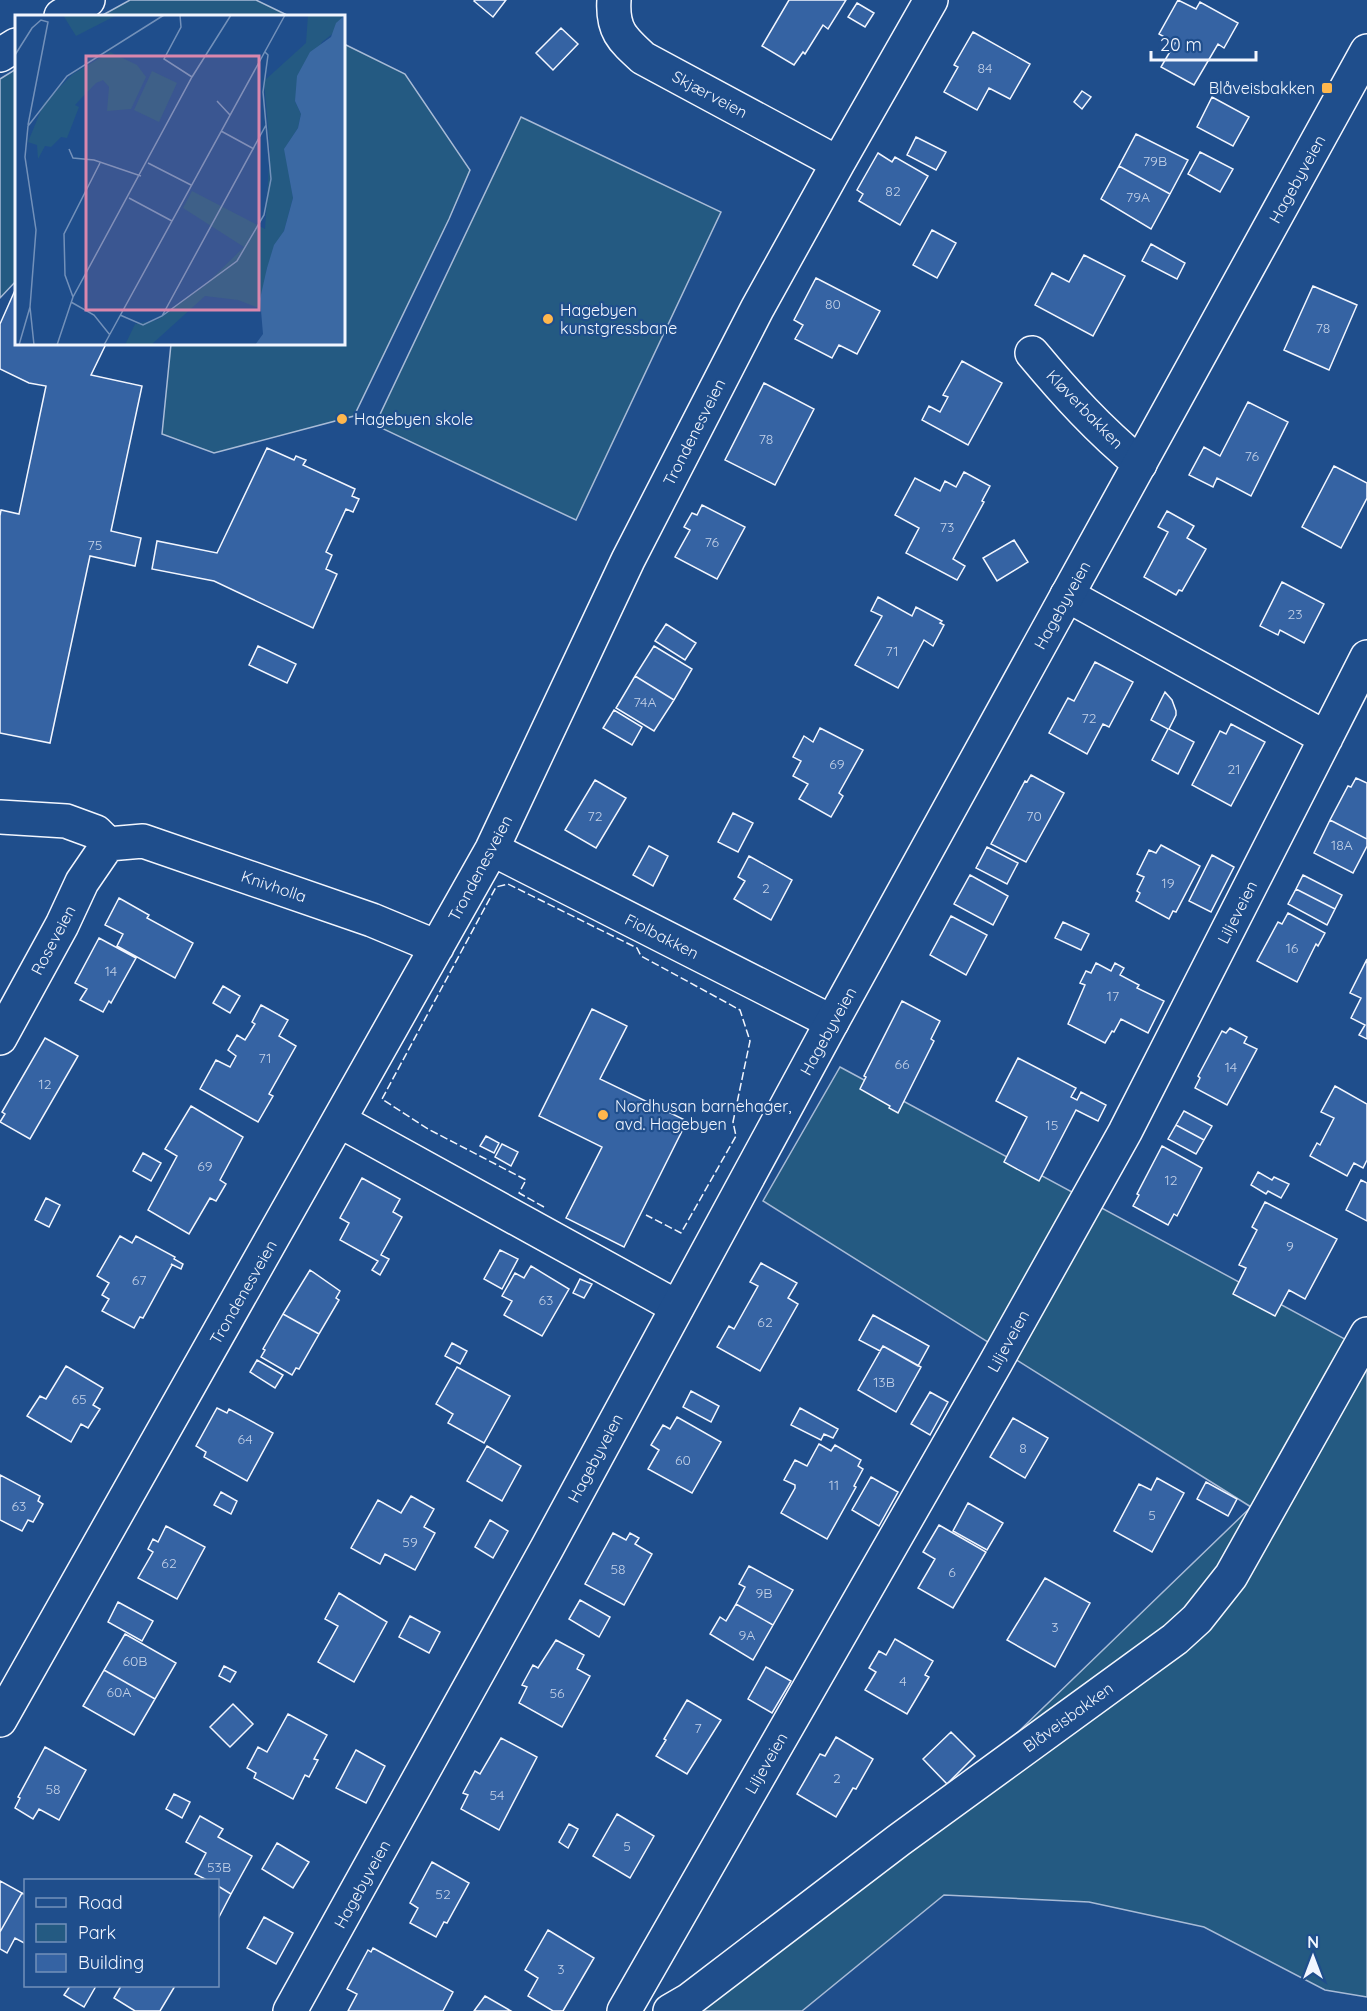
<svg xmlns="http://www.w3.org/2000/svg" width="1367" height="2011" font-family="Quicksand,sans-serif">
<style>
.green{fill:#245a82;stroke:#a8bbd7;stroke-width:1.5}
.building{fill:#3563a3;stroke:#f2f6ff;stroke-width:1.5}
.lines{fill:none;stroke-linecap:round;stroke-linejoin:round}
.minor-casing{stroke:#f2f6ff;stroke-width:36}
.major-casing{stroke:#f2f6ff;stroke-width:36}
.minor{stroke:#1f4e8c;stroke-width:33}
.major{stroke:#1f4e8c;stroke-width:33}
.fence{stroke:#f2f6ff;stroke-width:1.5;stroke-dasharray:8 3;stroke-linecap:butt}
.poi-dot{fill:#ffb74d;stroke:#1f4e8c;stroke-width:2}
.labels{text-anchor:middle;stroke-width:4.5;stroke-linejoin:round;paint-order:stroke}
.number-label{font-size:14px;fill:#c3d1e8}
.poi-label{font-size:16px;fill:#f2f6ff;stroke:#1f4e8c;text-anchor:start}
.street-label{font-size:16px;fill:#f2f6ff;stroke:#1f4e8c}
.inset-road{fill:none;stroke:#7391ba;stroke-width:1.5}
.view{fill:#da87ad;fill-opacity:0.15;stroke:#da87ad;stroke-width:3}
.inset-edge{fill:none;stroke:#f2f6ff;stroke-width:3}
</style>
<rect width="100%" height="100%" fill="#1f4e8c"/>
<path class="green" d="M130 0H256L289 16H101Z
M344 44 405 74 470 170 449 219 354 416 214 453 162 434 171 344H344Z
M16 69V281L0 298V79Z
M521 117 721 212 576 520 375 425Z
M840 1067 1367 1351V1997L1325 1990 1204 1927 1089 1902 944 1895 802 2011H666L930 1817 1251 1507 763 1201Z"/>
<path class="building" d="M475 0H506L493 17 474 1Z
M789 0H846L828 29 823 25 805 54 803 52 794 65 762 46Z
M1178 0 1196 9 1200 2 1238 23 1224 48 1218 44 1194 85 1161 67 1175 43 1159 34Z
M857 3 874 13 865 27 848 17Z
M561 28 578 44 553 70 536 53Z
M973 32 1030 64 1010 99 989 88 977 110 944 92 958 67 954 65Z
M1082 91 1091 97 1082 109 1074 102Z
M1212 97 1249 117 1233 146 1197 127Z
M1136 134 1188 160 1170 194 1119 166Z
M916 137 946 152 936 170 907 155Z
M1200 152 1233 169 1220 192 1188 174Z
M878 153 892 162 895 157 928 176 900 225 859 201 863 194 857 190Z
M1119 166 1170 194 1151 229 1101 199Z
M932 230 956 243 937 278 913 265Z
M1151 244 1185 263 1177 279 1142 261Z
M1084 255 1125 276 1093 336 1035 305 1052 273 1069 282Z
M816 278 880 311 857 354 839 345 832 358 795 339 803 325 794 320Z
M1313 286 1357 305 1329 370 1284 350Z
M16 288V344H106L91 375 142 386 111 531 141 538 135 566 90 556 50 743 0 733V516L1 510 19 514 46 386 29 383 0 369V324Z
M962 361 1002 383 968 445 922 420 929 406 940 412 948 397 943 395Z
M764 383 814 409 775 485 725 460Z
M1248 402 1288 422 1251 496 1217 478 1213 487 1189 475 1204 447 1220 456Z
M267 448 294 460 296 456 306 460 303 465 355 489 352 496 359 499 353 512 346 509 326 552 332 555 326 569 337 574 313 628 214 581 152 569 157 541 217 553Z
M1334 466 1367 483V498L1341 548 1302 527Z
M964 472 990 486 982 501 984 502 953 559 965 566 957 580 906 553 919 528 895 515 915 478 940 491 945 481 956 487Z
M702 505 745 527 717 579 675 557 690 530 684 527 692 513 697 515Z
M1167 511 1194 526 1187 538 1206 549 1182 591 1179 590 1176 595 1144 577 1168 532 1158 527Z
M1014 540 1028 562 997 581 983 558Z
M1282 582 1324 604 1304 643 1280 630 1278 635 1260 626Z
M878 597 912 616 916 607 942 621 940 623 944 625 933 646 924 640 898 688 855 665 882 616 871 611Z
M666 624 696 643 685 660 655 641Z
M258 646 296 664 287 683 249 665Z
M654 646 692 669 674 700 635 676Z
M1095 662 1133 682 1109 727 1103 724 1087 754 1049 733 1068 698 1074 701Z
M635 676 674 700 654 731 616 708Z
M1165 692 1172 700 1176 711V715L1169 729 1194 742 1178 774 1152 760 1168 729 1151 720Z
M614 710 642 727 632 745 603 728Z
M1231 724 1265 742 1231 806 1192 785 1220 731 1226 734Z
M820 728 863 750 839 793 843 796 831 817 799 799 808 784 793 776 801 761 793 757 804 736 813 742Z
M1031 775 1064 793 1026 862 991 844 1025 781 1027 782Z
M1356 778 1367 783V839L1330 820 1348 786 1351 787Z
M595 780 626 798 596 848 565 830Z
M733 813 753 823 738 852 718 842Z
M1330 820 1367 839V846L1353 873 1314 853Z
M1161 845 1200 866 1176 912 1173 911 1169 919 1136 901 1140 893 1137 891 1144 877 1137 874 1149 850 1156 853Z
M649 846 668 856 653 886 633 875Z
M987 847 1018 863 1007 884 976 868Z
M1212 855 1234 867 1211 912 1189 901Z
M749 856 792 880 771 920 734 899 745 881 738 877Z
M970 875 1008 896 993 925 954 904Z
M1303 875 1342 895 1335 909 1296 889Z
M1296 889 1335 909 1327 925 1288 904Z
M119 898 149 915 147 918 193 943 175 978 117 946 123 934 105 925Z
M1288 913 1325 933 1318 946 1316 944 1297 982 1257 961 1278 922 1282 924Z
M951 916 987 935 966 975 930 955Z
M1063 922 1089 934 1081 950 1055 938Z
M99 938 136 958 111 1003 109 1001 103 1012 80 1000 87 989 75 983Z
M1367 959V1039L1359 1035 1365 1025 1351 1018 1361 998 1350 993Z
M1096 963 1111 971 1115 963 1124 968 1120 975 1139 985 1137 988 1164 1001 1148 1033 1121 1019 1114 1032 1112 1031 1105 1043 1068 1024 1085 985 1080 983 1086 971 1091 973Z
M223 986 240 996 230 1013 213 1003Z
M902 1001 940 1021 931 1039 934 1041 898 1113 889 1108 890 1106 860 1089 866 1077 864 1076Z
M261 1005 288 1020 279 1036 296 1046 269 1094 273 1096 258 1122 200 1089 216 1060 230 1067 236 1056 228 1050 237 1035 245 1040 255 1024 252 1022Z
M592 1009 627 1026 600 1079 687 1121 624 1247 566 1218 602 1147 539 1116Z
M1230 1028 1247 1037 1244 1043 1257 1049 1227 1105 1195 1088 1200 1078 1198 1076 1222 1031 1226 1033Z
M45 1038 78 1056 30 1139 0 1122 5 1114 2 1112Z
M1018 1058 1076 1088 1071 1097 1077 1100 1081 1092 1106 1105 1098 1121 1076 1110 1039 1181 1004 1162 1027 1117 996 1101Z
M1335 1086 1367 1104V1160L1363 1168 1354 1163 1347 1176 1310 1156 1317 1143 1320 1145 1334 1118 1321 1112Z
M191 1106 243 1137 220 1180 226 1184 216 1201 210 1198 189 1234 148 1210 177 1156 165 1149Z
M1184 1111 1212 1126 1204 1140 1176 1125Z
M1176 1125 1204 1140 1196 1154 1168 1139Z
M486 1136 499 1143 494 1153 480 1146Z
M502 1144 518 1152 511 1166 495 1157Z
M1162 1146 1202 1168 1177 1216 1174 1214 1168 1225 1133 1206 1139 1195 1137 1194Z
M143 1153 161 1163 151 1181 133 1171Z
M1258 1172 1272 1180 1274 1177 1289 1184 1281 1198 1268 1191 1266 1194 1251 1185Z
M362 1178 400 1199 393 1212 402 1217 381 1255 389 1259 380 1275 372 1270 378 1261 340 1240 349 1223 340 1218Z
M1361 1180 1367 1183V1221L1346 1210Z
M46 1198 60 1205 49 1227 35 1220Z
M1265 1202 1337 1239 1305 1299 1289 1290 1275 1316 1233 1294 1246 1268 1239 1265 1257 1230 1252 1227Z
M120 1236 132 1243 136 1236 175 1257 174 1259 183 1264 181 1269 171 1264 172 1265 143 1318 140 1317 134 1328 102 1311 109 1299 102 1295 109 1283 97 1276Z
M500 1250 518 1259 502 1289 484 1279Z
M761 1263 797 1283 788 1298 798 1304 760 1371 717 1347 729 1326 734 1329 758 1286 750 1282Z
M531 1266 569 1289 542 1336 504 1315 512 1301 502 1296 515 1273 524 1278Z
M310 1270 340 1291 336 1298 339 1300 319 1334 283 1314Z
M580 1279 592 1284 584 1298 573 1293Z
M283 1314 319 1334 299 1369 296 1368 292 1375 261 1357 265 1350 263 1349Z
M873 1315 929 1346 918 1366 883 1346 880 1351 859 1340Z
M452 1343 467 1351 460 1364 445 1356Z
M883 1346 921 1367 896 1412 858 1390Z
M257 1360 283 1375 275 1388 250 1372Z
M66 1366 103 1388 93 1405 100 1409 88 1428 81 1424 71 1442 27 1416 40 1396 46 1399Z
M457 1367 510 1396 484 1443 448 1423 453 1414 436 1404Z
M691 1391 719 1406 711 1422 683 1407Z
M930 1392 948 1402 930 1435 911 1424Z
M217 1408 227 1413 229 1409 273 1433 247 1481 204 1457 206 1452 196 1446Z
M800 1408 838 1429 833 1438 824 1434 821 1440 791 1425Z
M677 1417 721 1442 692 1493 648 1469 659 1450 651 1445 663 1425 670 1429Z
M1013 1418 1048 1438 1025 1478 990 1457Z
M819 1444 831 1451 835 1445 861 1460 858 1466 863 1469 854 1486 856 1487 827 1539 781 1513 795 1488V1485L784 1480 795 1460 807 1466Z
M487 1446 521 1466 502 1501 467 1481Z
M0 1475 40 1496 38 1501 43 1504 33 1522 28 1520 22 1531 0 1520Z
M871 1477 898 1492 879 1526 852 1510Z
M1157 1478 1184 1493 1152 1552 1114 1531 1139 1484 1151 1490Z
M1206 1482 1237 1499 1228 1516 1197 1499Z
M221 1492 237 1501 231 1514 214 1505Z
M411 1496 434 1509 424 1527 435 1533 415 1570 385 1554 380 1564 351 1548 378 1500 401 1513Z
M968 1503 1003 1523 987 1550 953 1531Z
M490 1520 508 1531 493 1558 475 1547Z
M939 1525 986 1552 953 1608 918 1588 935 1559 923 1552Z
M166 1526 205 1547 177 1599 138 1578 153 1552 148 1549 153 1539 158 1542Z
M613 1533 626 1540 630 1533 639 1538 635 1544 652 1554 624 1605 585 1584Z
M749 1566 793 1590 773 1625 736 1604 745 1587 739 1584Z
M1045 1578 1090 1603 1055 1667 1007 1640Z
M339 1593 387 1622 354 1682 318 1662 338 1626 325 1619Z
M580 1600 610 1617 599 1637 569 1619Z
M118 1602 153 1621 142 1641 108 1622Z
M736 1604 773 1625 753 1660 710 1634 720 1617 726 1621Z
M410 1616 440 1632 429 1653 399 1637Z
M125 1634 176 1663 155 1699 104 1670Z
M895 1639 933 1661 925 1675 929 1677 907 1714 865 1690 876 1672 869 1668 879 1651 886 1655Z
M556 1640 584 1655 577 1669 590 1676 562 1727 519 1703 527 1687 522 1685 533 1665 538 1668Z
M224 1666 236 1672 230 1682 219 1676Z
M766 1667 791 1681 772 1713 748 1699Z
M104 1670 155 1699 134 1735 83 1706Z
M687 1700 721 1720 687 1774 656 1756 666 1740 664 1739Z
M233 1704 253 1724 230 1747 210 1727Z
M288 1714 327 1735 314 1759 318 1760 309 1777 305 1775 293 1799 254 1778 256 1773 247 1768 258 1747 267 1752Z
M951 1732 975 1756 947 1784 923 1759Z
M836 1737 873 1759 856 1789 853 1788 836 1817 797 1794 820 1754 825 1756Z
M501 1738 537 1757 499 1830 461 1809 468 1795 463 1793 475 1771 480 1774Z
M45 1747 86 1770 59 1820 39 1809 33 1819 15 1808 20 1798 18 1797Z
M356 1750 385 1766 366 1803 336 1788Z
M174 1794 190 1802 182 1818 166 1809Z
M617 1814 654 1836 630 1878 593 1856Z
M200 1816 223 1829 218 1837 252 1856 231 1894 218 1886V1880H207L195 1874 206 1853 186 1842Z
M569 1824 578 1829 568 1848 559 1842Z
M277 1843 309 1862 293 1888 262 1869Z
M432 1862 469 1883 447 1923 444 1922 436 1937 410 1923 418 1908 410 1903Z
M0 1881 22 1893 0 1932Z
M218 1886 231 1894 218 1919Z
M22 1893 26 1895V1944L15 1938 7 1953 0 1949V1932Z
M264 1917 293 1933 276 1964 247 1948Z
M548 1930 594 1958 563 2011H553L528 1996 538 1978 525 1970Z
M373 1948 453 1992 443 2011H348L357 1994 347 1989 368 1950 371 1952Z
M70 1986H96L84 2007 64 1995Z
M121 1986H175L160 2011H135L114 1998Z
M485 1996 511 2011H474Z"/>
<g class="lines">
<defs>
<path id="minor" d="M614 0C612 30 622 39 643 58L838 163
M61 16 88 0
M0 55 16 45
M1032 353C1067 395 1098 429 1140 464
M1067 595 1326 738
M0 817 66 821 96 832 108 844
M108 844 143 841 372 920 437 947
M492 849 832 1022
M0 1038 62 925 82 882 108 844
M340 1121 677 1307
M0 1720 492 849 628 560 757 309 838 163 931 0
M624 2011 995 1364 1125 1132 1367 657
M670 2011 689 2000 899 1840 1175 1639 1197 1619 1231 1576 1367 1334"/>
<path id="major" d="M290 2011 547 1548 832 1022 1367 51"/>
</defs>
<use href="#minor" class="minor-casing"/>
<use href="#major" class="major-casing"/>
<use href="#minor" class="minor"/>
<use href="#major" class="major"/>
<path class="fence" d="M544 1207 519 1193 526 1180 428 1129 382 1099 496 887 508 884 637 948 641 956 740 1010 750 1041 733 1122 736 1136 681 1233 646 1215"/>
</g>
<g class="poi-dot">
<rect x="1321" y="82" width="12" height="12" rx="3"/>
<circle cx="548" cy="319" r="6"/>
<circle cx="342" cy="419" r="6"/>
<circle cx="603" cy="1115" r="6"/>
</g>
<g class="labels">
<g class="number-label">
<text x="985" y="73">84</text>
<text x="1155" y="166">79B</text>
<text x="893" y="196">82</text>
<text x="1138" y="202">79A</text>
<text x="833" y="309">80</text>
<text x="1323" y="333">78</text>
<text x="766" y="444">78</text>
<text x="1252" y="461">76</text>
<text x="947" y="532">73</text>
<text x="712" y="547">76</text>
<text x="95" y="550">75</text>
<text x="1295" y="619">23</text>
<text x="892" y="656">71</text>
<text x="645" y="707">74A</text>
<text x="1089" y="723">72</text>
<text x="837" y="769">69</text>
<text x="1234" y="774">21</text>
<text x="595" y="821">72</text>
<text x="1034" y="821">70</text>
<text x="1342" y="850">18A</text>
<text x="1168" y="888">19</text>
<text x="766" y="893">2</text>
<text x="1292" y="953">16</text>
<text x="111" y="976">14</text>
<text x="1113" y="1001">17</text>
<text x="265" y="1063">71</text>
<text x="902" y="1069">66</text>
<text x="1231" y="1072">14</text>
<text x="45" y="1089">12</text>
<text x="1052" y="1130">15</text>
<text x="205" y="1171">69</text>
<text x="1171" y="1185">12</text>
<text x="1290" y="1251">9</text>
<text x="139" y="1285">67</text>
<text x="546" y="1305">63</text>
<text x="765" y="1327">62</text>
<text x="884" y="1387">13B</text>
<text x="79" y="1404">65</text>
<text x="245" y="1444">64</text>
<text x="1023" y="1453">8</text>
<text x="683" y="1465">60</text>
<text x="834" y="1490">11</text>
<text x="19" y="1511">63</text>
<text x="1152" y="1520">5</text>
<text x="410" y="1547">59</text>
<text x="169" y="1568">62</text>
<text x="618" y="1574">58</text>
<text x="952" y="1577">6</text>
<text x="764" y="1598">9B</text>
<text x="1055" y="1632">3</text>
<text x="747" y="1640">9A</text>
<text x="135" y="1666">60B</text>
<text x="903" y="1686">4</text>
<text x="119" y="1697">60A</text>
<text x="557" y="1698">56</text>
<text x="698" y="1733">7</text>
<text x="837" y="1783">2</text>
<text x="53" y="1794">58</text>
<text x="497" y="1800">54</text>
<text x="627" y="1851">5</text>
<text x="219" y="1872">53B</text>
<text x="443" y="1899">52</text>
<text x="561" y="1974">3</text>
</g>
<g class="poi-label">
<text x="1315" y="94" text-anchor="end">Blåveisbakken</text>
<text x="560" y="316">Hagebyen<tspan x="560" dy="18">kunstgressbane</tspan></text>
<text x="354" y="425">Hagebyen skole</text>
<text x="615" y="1112">Nordhusan barnehager,<tspan x="615" dy="18">avd. Hagebyen</tspan></text>
</g>
<g class="street-label">
<text transform="translate(710 94) rotate(28)" y="6">Skjærveien</text>
<text transform="translate(1297 179) rotate(-61)" y="6">Hagebyveien</text>
<text transform="translate(1085 409) rotate(46)" y="6">Kløverbakken</text>
<text transform="translate(694 432) rotate(-63)" y="6">Trondenesveien</text>
<text transform="translate(1062 605) rotate(-61)" y="6">Hagebyveien</text>
<text transform="translate(480 868) rotate(-62)" y="6">Trondenesveien</text>
<text transform="translate(274 886) rotate(19)" y="6">Knivholla</text>
<text transform="translate(1237 912) rotate(-63)" y="6">Liljeveien</text>
<text transform="translate(662 936) rotate(27)" y="6">Fiolbakken</text>
<text transform="translate(53 940) rotate(-62)" y="6">Roseveien</text>
<text transform="translate(828 1031) rotate(-61)" y="6">Hagebyveien</text>
<text transform="translate(243 1292) rotate(-60)" y="6">Trondenesveien</text>
<text transform="translate(1008 1341) rotate(-61)" y="6">Liljeveien</text>
<text transform="translate(595 1458) rotate(-62)" y="6">Hagebyveien</text>
<text transform="translate(1068 1717) rotate(-36)" y="6">Blåveisbakken</text>
<text transform="translate(766 1763) rotate(-60)" y="6">Liljeveien</text>
<text transform="translate(362 1884) rotate(-61)" y="6">Hagebyveien</text>
</g>
</g>
<g transform="translate(15 15)">
<rect width="330" height="330" fill="#1f4e8c"/>
<path d="M48 0H102L61 21ZM293 0H328L320 17 307 27 280 86 286 99 283 113 270 133 278 183 269 216 252 253 246 294 223 285 190 281 136 330H110L120 309 142 305 189 271 229 232 168 193 177 176 250 214 255 135 249 66 291 28ZM95 37 122 50 131 62 116 94 92 96 94 72 88 65 81 68 60 90 64 92 52 123 46 122 36 132 30 131 23 144 22 130 13 127 29 88 58 59ZM137 56 162 68 144 107 119 95Z" fill="#245a82"/>
<path d="M330 0V330H240L248 319 245 284 252 253 259 230 269 216 278 183 269 134 283 113 286 99 280 86 282 61 295 37 316 22 321 8Z" fill="#3b69a3"/>
<path class="inset-road" d="M165 0 166 12 149 44 177 62M0 40 17 13 26 5 33 7 13 110M202 86 215 100M206 116 239 134M54 134 58 143 79 145 126 161M133 148 176 170M114 183 157 206M58 282 50 260 49 219 85 148M56 287 79 300 95 320M15 292 19 330M105 300 128 310 147 301 251 110M147 301 222 246 249 200 256 164 248 77 253 40 250 37M4 330 15 292 21 215 10 142 13 111 52 61 149 0M42 330 58 282 177 62 216 0M89 330 270 0"/>
<path class="view" d="M71 41H244V295H71Z"/>
<rect width="330" height="330" class="inset-edge"/>
</g>
<rect x="24" y="1879" width="195" height="108" fill="#1f4e8c" stroke="#7391ba" stroke-width="1.5"/>
<rect x="36" y="1898" width="30" height="9" fill="#1f4e8c" stroke="#7391ba" stroke-width="1.5"/>
<text x="78" y="1909" font-size="18" fill="#f2f6ff">Road</text>
<rect x="36" y="1924" width="30" height="18" fill="#245a82" stroke="#7391ba" stroke-width="1.5"/>
<text x="78" y="1939" font-size="18" fill="#f2f6ff">Park</text>
<rect x="36" y="1954" width="30" height="18" fill="#3563a3" stroke="#7391ba" stroke-width="1.5"/>
<text x="78" y="1969" font-size="18" fill="#f2f6ff">Building</text>
<g transform="translate(1313 1957)" stroke="#1f4e8c" stroke-width="4.5" paint-order="stroke">
<path d="M0-4.5L10 22L0 15L-10 22Z" fill="#f2f6ff"/>
<text y="-9" font-size="16" font-weight="bold" text-anchor="middle" fill="#f2f6ff">N</text>
</g>
<path d="M1151 51v9h105v-9" fill="none" stroke="#f2f6ff" stroke-width="3"/>
<text x="1160" y="51" font-size="18" fill="#f2f6ff" stroke="#1f4e8c" stroke-width="4.5" paint-order="stroke">20 m</text>
</svg>
